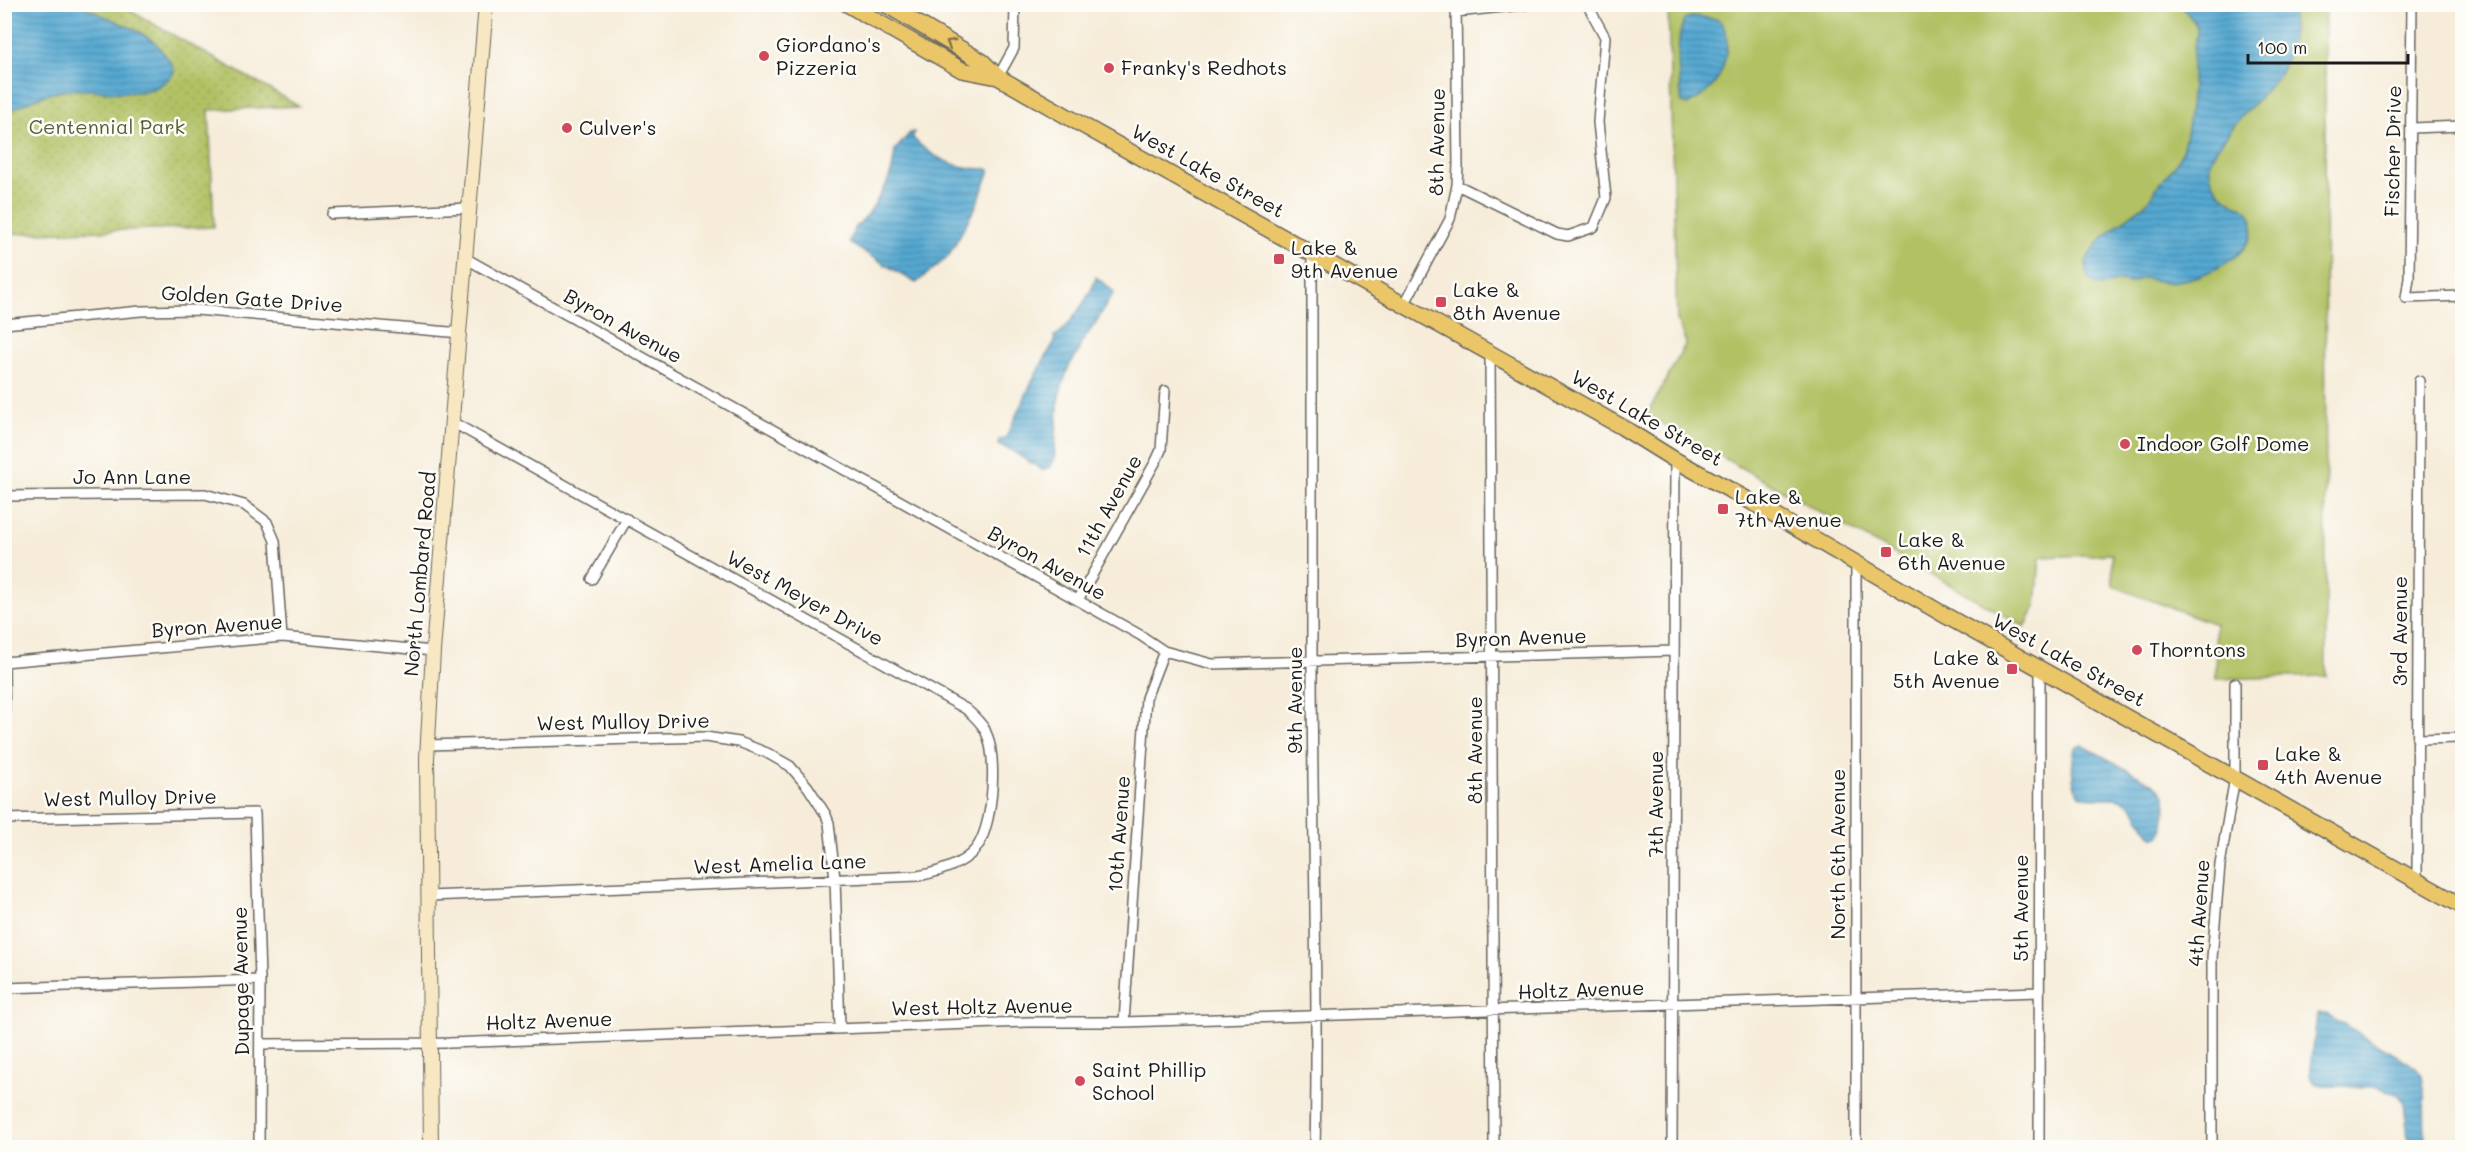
<svg xmlns="http://www.w3.org/2000/svg" width="2467" height="1152" font-family="Mali,sans-serif">
<style>
.grass{fill:#b1c164;stroke:#666e40;stroke-width:1.5}
.park{fill:url(#park-dots);stroke:#666e40;stroke-width:1.5}
.water{fill:url(#water-rules);stroke:#386276;stroke-width:1.5}
.lines{fill:none;stroke-linecap:round;stroke-linejoin:round}
.street-casing{stroke:#68655e;stroke-width:12}
.secondary-casing{stroke:#68655e;stroke-width:16}
.primary-casing{stroke:#68655e;stroke-width:18}
.street{stroke:#fff;stroke-width:9}
.secondary{stroke:#f7e8c3;stroke-width:14}
.primary{stroke:#ebc669;stroke-width:15}
.oneway{stroke:#847142}
.poi-dot{fill:#d1495b;stroke:#fdfcf7;stroke-width:2}
.labels{text-anchor:middle;stroke-width:5;stroke-linejoin:round;paint-order:stroke}
.poi-label{font-size:20px;fill:#1c1c1c;stroke:#fdfcf7;text-anchor:start}
.park-label{font-size:20px;fill:#585e39;stroke:#fdfcf7}
.street-label{font-size:20px;fill:#1c1c1c;stroke:#fdfcf7}
</style>
<defs>
<pattern id="park-dots" width="8" height="8" patternUnits="userSpaceOnUse" patternTransform="scale(1.5)"><rect width="8" height="8" fill="#b1c164"/><path d="M2 2h.1M6 6h.1" fill="none" stroke="#98a556" stroke-width="1.8" stroke-linecap="round"/></pattern>
<pattern id="water-rules" width="6" height="5" patternUnits="userSpaceOnUse" patternTransform="scale(1.5)"><rect width="6" height="5" fill="#55a8d1"/><path d="M0 2.5h6" fill="none" stroke="#4688a9"/></pattern>
</defs>
<rect width="100%" height="100%" fill="#fdfcf7"/>
<filter id="ink" filterUnits="userSpaceOnUse"><feTurbulence type="fractalNoise" baseFrequency=".0167" numOctaves="2"/><feDisplacementMap in="SourceGraphic" scale="12" xChannelSelector="R" yChannelSelector="G"/><feConvolveMatrix kernelMatrix="1 2 1 2 8 2 1 2 1" color-interpolation-filters="sRGB"/></filter>
<filter id="wash" filterUnits="userSpaceOnUse"><feTurbulence type="fractalNoise" baseFrequency=".008" numOctaves="4" result="noise"/><feDisplacementMap in="SourceGraphic" scale="24" xChannelSelector="R" yChannelSelector="G"/><feGaussianBlur stdDeviation="1.35" result="paint"/><feColorMatrix in="noise" values="0 0 0 0 0 0 0 0 0 0 0 0 0 0 0 0 0 1.4 0 .05"/><feComposite in="paint" operator="in"/></filter>
<g filter="url(#wash)">
<rect width="100%" height="100%" fill="#f6ecd9"/>
<path class="grass" d="M1668 5H2325L2326 676 2216 679 2215 624 2113 586 2112 554 2040 557 2036 606 2025 627 1647 415 1686 343 1677 320Z"/>
<path class="park" d="M4 5H120L299 106 209 110 214 227 5 234Z"/>
<path class="water" d="M5 4 80 5 136 30 155 42 172 64 174 72C150 108 96 84 61 91 41 94 23 105 5 113Z
M2179 5H2292C2297 79 2265 84 2226 136 2220 145 2212 153 2210 163 2208 181 2219 195 2234 203 2237 205 2243 206 2246 209 2256 217 2254 233 2248 242 2234 266 2191 282 2165 282 2158 282 2151 279 2143 278 2139 278 2135 282 2131 283 2127 283 2125 282 2122 281 2112 281 2101 291 2092 282 2065 255 2131 217 2147 202 2152 197 2155 189 2160 183 2165 176 2172 170 2177 162 2188 143 2193 87 2192 65 2191 29 2211 36 2179 5Z
M1697 16 1719 20C1733 34 1726 66 1716 82 1709 92 1698 99 1687 105L1682 103C1679 82 1674 36 1686 18Z
M914 132 913 138C934 160 958 170 989 169V173L976 206 948 257 916 283 849 243 854 229 869 213 886 185 892 170 895 150 910 133Z
M1096 277 1114 292 1095 324 1081 343 1078 353 1069 366 1059 396 1054 461 1050 467 1042 470 1009 449 998 445 999 440 1005 439 1035 375 1055 341 1054 336 1058 335C1070 324 1093 292 1096 277Z
M2082 745 2152 783C2157 786 2161 789 2163 793 2168 804 2166 829 2158 837H2153C2143 827 2138 810 2127 802 2112 793 2094 802 2079 795 2071 782 2071 763 2075 748Z
M2317 1014H2327L2416 1067 2422 1075 2424 1089 2425 1147H2409L2404 1103 2399 1095 2378 1087 2322 1086 2315 1083 2310 1076Z"/>
</g>
<g filter="url(#ink)">
<g class="lines">
<defs>
<path id="street" d="M2412 4 2409 278 2406 298 2462 296
M1456 12 1531 4
M998 77 1014 48 1015 4
M2412 128 2462 126
M1457 185 1557 234 1568 236 1594 227 1606 198 1598 122 1605 37 1587 4
M332 214 469 208
M1312 253C1313 389 1313 525 1312 662 1312 824 1319 985 1315 1148
M465 258 1140 635 1164 651 1212 664 1674 651
M1404 305 1450 219 1457 185 1458 165 1456 4
M4 324 141 311 196 310 461 333
M1490 353 1494 1148
M4 496 205 494 244 505 267 522 275 541 282 637
M592 579 627 519
M1078 600 1156 461 1161 450 1165 391
M4 662 282 637 433 651
M4 665 6 819
M2417 739 2462 738
M427 745 705 737 739 742 767 753 790 766 808 787 826 815 829 823 835 879 840 1029
M4 819 255 813 260 980 259 1148
M2417 881 2419 381
M429 896 918 876C939 872 967 864 979 844 993 818 998 756 985 730 980 721 973 715 966 709L452 422
M4 988 260 980
M1124 1022 1146 698 1164 651
M260 1044 449 1043 1028 1022H1124L2039 992
M1672 1148 1675 460
M1856 1148V562
M2039 1148 2040 668
M2212 1148V958L2220 865 2235 777V683"/>
<path id="secondary" d="M431 1148 427 758 433 651 486 4"/>
<path id="primary" d="M847 4 962 70 998 77
M885 4 983 62 998 77 1084 126 1622 427 1675 460 1750 501 1941 613 2462 906"/>
</defs>
<use href="#street" class="street-casing"/>
<use href="#secondary" class="secondary-casing"/>
<use href="#primary" class="primary-casing"/>
<use href="#street" class="street"/>
<use href="#secondary" class="secondary"/>
<use href="#primary" class="primary"/>
</g>
<defs><path id="oneway-chevron" d="M-2-3.5L2.5 0L-2 3.5" fill="none" stroke-width="1.6" stroke-linecap="round" stroke-linejoin="round" transform="scale(1.5)"/></defs>
<use class="oneway" href="#oneway-chevron" transform="translate(950 43) rotate(-149)"/>
</g>
<g class="poi-dot">
<circle cx="764" cy="56" r="6"/>
<circle cx="1109" cy="68" r="6"/>
<circle cx="567" cy="128" r="6"/>
<rect x="1273" y="253" width="12" height="12" rx="3"/>
<rect x="1435" y="296" width="12" height="12" rx="3"/>
<circle cx="2125" cy="444" r="6"/>
<rect x="1717" y="503" width="12" height="12" rx="3"/>
<rect x="1880" y="546" width="12" height="12" rx="3"/>
<circle cx="2137" cy="650" r="6"/>
<rect x="2006" y="663" width="12" height="12" rx="3"/>
<rect x="2257" y="759" width="12" height="12" rx="3"/>
<circle cx="1080" cy="1081" r="6"/>
</g>
<g class="labels">
<g class="poi-label">
<text x="776" y="52">Giordano's<tspan x="776" dy="23">Pizzeria</tspan></text>
<text x="1121" y="75">Franky's Redhots</text>
<text x="579" y="135">Culver's</text>
<text x="1291" y="255">Lake &amp;<tspan x="1291" dy="23">9th Avenue</tspan></text>
<text x="1453" y="297">Lake &amp;<tspan x="1453" dy="23">8th Avenue</tspan></text>
<text x="2137" y="451">Indoor Golf Dome</text>
<text x="1735" y="504">Lake &amp;<tspan x="1735" dy="23">7th Avenue</tspan></text>
<text x="1898" y="547">Lake &amp;<tspan x="1898" dy="23">6th Avenue</tspan></text>
<text x="2149" y="657">Thorntons</text>
<text x="2000" y="665" text-anchor="end">Lake &amp;<tspan x="2000" dy="23">5th Avenue</tspan></text>
<text x="2275" y="761">Lake &amp;<tspan x="2275" dy="23">4th Avenue</tspan></text>
<text x="1092" y="1077">Saint Phillip<tspan x="1092" dy="23">School</tspan></text>
</g>
<g class="park-label">
<text x="107" y="134">Centennial Park</text>
</g>
<g class="street-label">
<text transform="translate(1437 142) rotate(-89)" y="7">8th Avenue</text>
<text transform="translate(2393 151) rotate(-89)" y="7">Fischer Drive</text>
<text transform="translate(1208 171) rotate(29)" y="7">West Lake Street</text>
<text transform="translate(252 299) rotate(4)" y="7">Golden Gate Drive</text>
<text transform="translate(623 326) rotate(29)" y="7">Byron Avenue</text>
<text transform="translate(1647 418) rotate(30)" y="7">West Lake Street</text>
<text x="132" y="484">Jo Ann Lane</text>
<text transform="translate(1109 506) rotate(-61)" y="7">11th Avenue</text>
<text transform="translate(1047 563) rotate(29)" y="7">Byron Avenue</text>
<text transform="translate(420 574) rotate(-85)" y="7">North Lombard Road</text>
<text transform="translate(805 598) rotate(29)" y="7">West Meyer Drive</text>
<text transform="translate(217 626) rotate(-4)" y="7">Byron Avenue</text>
<text transform="translate(2400 631) rotate(-90)" y="7">3rd Avenue</text>
<text transform="translate(1521 638) rotate(-2)" y="7">Byron Avenue</text>
<text transform="translate(2069 660) rotate(29)" y="7">West Lake Street</text>
<text transform="translate(1295 700) rotate(-90)" y="7">9th Avenue</text>
<text transform="translate(623 722) rotate(-1)" y="7">West Mulloy Drive</text>
<text transform="translate(1475 750) rotate(-90)" y="7">8th Avenue</text>
<text transform="translate(130 798) rotate(-1)" y="7">West Mulloy Drive</text>
<text transform="translate(1656 804) rotate(-90)" y="7">7th Avenue</text>
<text transform="translate(1119 834) rotate(-86)" y="7">10th Avenue</text>
<text transform="translate(1838 854) rotate(-90)" y="7">North 6th Avenue</text>
<text transform="translate(780 864) rotate(-2)" y="7">West Amelia Lane</text>
<text transform="translate(2021 908) rotate(-90)" y="7">5th Avenue</text>
<text transform="translate(2199 913) rotate(-86)" y="7">4th Avenue</text>
<text transform="translate(241 981) rotate(-91)" y="7">Dupage Avenue</text>
<text transform="translate(1581 990) rotate(-2)" y="7">Holtz Avenue</text>
<text transform="translate(982 1007) rotate(-1)" y="7">West Holtz Avenue</text>
<text transform="translate(549 1021) rotate(-2)" y="7">Holtz Avenue</text>
</g>
</g>
<rect width="2467" height="1152" fill="none" stroke="#fdfcf7" stroke-width="24"/>
<path d="M2248 54v9h160v-9" fill="none" stroke="#1c1c1c" stroke-width="3"/>
<text x="2257" y="54" font-size="18" fill="#1c1c1c" stroke="#fdfcf7" stroke-width="4.5" paint-order="stroke">100 m</text>
</svg>
